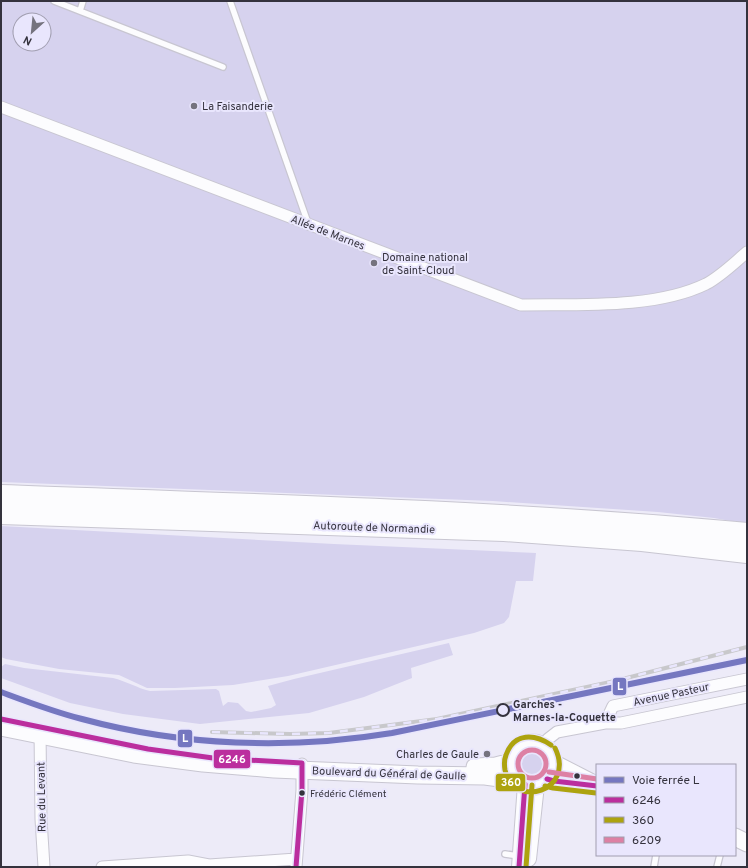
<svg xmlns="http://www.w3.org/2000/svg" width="748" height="868" font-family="Overpass,sans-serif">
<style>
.green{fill:#d6d2ee;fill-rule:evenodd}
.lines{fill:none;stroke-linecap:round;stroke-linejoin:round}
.service-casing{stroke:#c8c6d1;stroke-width:8}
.minor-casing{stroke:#c8c6d1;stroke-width:13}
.tertiary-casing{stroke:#c8c6d1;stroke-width:16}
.primary-casing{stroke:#c8c6d1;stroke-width:19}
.motorway-casing{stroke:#c8c6d1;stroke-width:22}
.service{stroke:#fcfcfe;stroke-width:5.5}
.minor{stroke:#fcfcfe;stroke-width:11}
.tertiary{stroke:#fcfcfe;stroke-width:14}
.primary{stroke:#fcfcfe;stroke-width:17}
.motorway{stroke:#fcfcfe;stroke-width:20}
.rail-casing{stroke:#c8c8cb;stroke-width:4}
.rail{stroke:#e9e6fd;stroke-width:2.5;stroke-dasharray:8;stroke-linecap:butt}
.bus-1-casing{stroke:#e9e6fd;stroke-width:8}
.bus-2-casing{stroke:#e9e6fd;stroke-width:8}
.bus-3-casing{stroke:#e9e6fd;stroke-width:8}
.bus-1{stroke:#bb2e9e;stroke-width:5}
.bus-2{stroke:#ada30f;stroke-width:5}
.bus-3{stroke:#dd80a4;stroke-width:5}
.rail-1-casing{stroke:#e9e6fd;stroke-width:9}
.rail-1{stroke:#7577c0;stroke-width:6}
.poi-dot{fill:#75737e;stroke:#e9e6fd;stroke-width:1.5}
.stop-dot{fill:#e9e6fd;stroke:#34323d;stroke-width:2}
.bus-dot{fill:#34323d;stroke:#e9e6fd;stroke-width:1.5}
.labels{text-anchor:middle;stroke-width:4;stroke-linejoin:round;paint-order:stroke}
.bus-label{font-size:10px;fill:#34323d;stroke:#e9e6fd;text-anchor:start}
.poi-label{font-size:11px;fill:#34323d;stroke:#e9e6fd;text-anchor:start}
.street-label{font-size:11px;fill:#34323d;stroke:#e9e6fd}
.stop-label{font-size:11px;font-weight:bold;fill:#34323d;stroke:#e9e6fd;text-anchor:start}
.line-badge{stroke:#e9e6fd;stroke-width:1.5}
.badge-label{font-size:11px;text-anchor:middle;font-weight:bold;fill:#fff}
</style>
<rect width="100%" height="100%" fill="#edebf8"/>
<path class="green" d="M1 1H747V524L714 518 658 512 493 501 1 482ZM20 20H44V44H20Z
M1 526 334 544 536 553 533 581H516L509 617 504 623 474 633 288 676 233 685 175 688H147L119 675 59 669 6 659 1 657Z
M449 643 453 655 411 668 412 678 364 697 309 713 200 724 123 714 70 703 1 678V667L5 664 24 668 113 678C126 681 137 688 150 691L216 689 219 691 223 706 228 702 238 703 246 711 251 712 271 708 276 705 268 686 294 679Z
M516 764a16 16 0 1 1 32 0a16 16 0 1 1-32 0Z"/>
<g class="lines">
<defs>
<path id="service" d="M54 1 223 67
M230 1 308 223
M80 11 83 1
M505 854 520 856
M654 867 656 855
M717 867 720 855"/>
<path id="minor" d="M1 107 521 305C577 304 655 309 706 284 721 276 734 263 747 252
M605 723 613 706 747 679
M40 730 41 819 44 867
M543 746 548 739 557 732 605 723H621L747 697
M102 867 188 861 209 865 296 859
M296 867 302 790V764"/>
<path id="tertiary" d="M529 859 537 785
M519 867 525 784"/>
<path id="primary" d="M1 727 134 754 203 763 274 769 418 775 485 776 507 779 517 778
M511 764a21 21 0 1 1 42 0a21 21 0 1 1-42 0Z
M553 763 590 782
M475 767 496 766 511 762
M547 779 554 781 597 786
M735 837 747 843"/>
<path id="motorway" d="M1 495C250 504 499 510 747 533
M1 514 504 531 642 541 747 553"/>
</defs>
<use href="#service" class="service-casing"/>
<use href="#minor" class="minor-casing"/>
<use href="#tertiary" class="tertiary-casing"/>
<use href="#primary" class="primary-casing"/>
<use href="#motorway" class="motorway-casing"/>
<use href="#service" class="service"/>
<use href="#minor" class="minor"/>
<use href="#tertiary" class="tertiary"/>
<use href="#primary" class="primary"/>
<use href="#motorway" class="motorway"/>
<defs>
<path id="rail" d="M212 732 290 734 329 733 437 719 615 681 747 647"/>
</defs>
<use href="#rail" class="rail-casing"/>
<use href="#rail" class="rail"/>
<defs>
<path id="bus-1" d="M1 719 148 749 213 758 302 763V790L296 867
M547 779 554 781 597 786
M519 867 525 784"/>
<path id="bus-2" d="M551 745C535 734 514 732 506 755 504 760 504 764 505 770 514 810 576 791 555 748
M545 786 553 788 596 793
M526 867 532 785"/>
<path id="bus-3" d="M518 764a14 14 0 1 1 28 0a14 14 0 1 1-28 0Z
M549 772 597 779"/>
</defs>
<use href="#bus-1" class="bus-1-casing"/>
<use href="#bus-2" class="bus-2-casing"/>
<use href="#bus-3" class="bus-3-casing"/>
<use href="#bus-1" class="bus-1"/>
<use href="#bus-2" class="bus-2"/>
<use href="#bus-3" class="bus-3"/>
<defs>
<path id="rail-1" d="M1 692C28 702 54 712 82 719 182 746 289 750 392 733L747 660"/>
</defs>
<use href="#rail-1" class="rail-1-casing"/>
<use href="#rail-1" class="rail-1"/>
</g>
<g class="poi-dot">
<circle cx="194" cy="106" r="4"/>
<circle cx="374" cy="263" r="4"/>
<circle cx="487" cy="754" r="4"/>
</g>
<circle class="stop-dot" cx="503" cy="710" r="6"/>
<g class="bus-dot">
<circle cx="577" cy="776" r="3.5"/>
<circle cx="302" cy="793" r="3.5"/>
</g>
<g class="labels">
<g class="bus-label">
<text x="310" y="797">Frédéric Clément</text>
</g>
<g class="poi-label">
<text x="202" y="110">La Faisanderie</text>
<text x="382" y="261">Domaine national<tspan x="382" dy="13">de Saint-Cloud</tspan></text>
<text x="479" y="758" text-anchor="end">Charles de Gaule</text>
</g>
<g class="street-label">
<text transform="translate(328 232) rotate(21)" y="4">Allée de Marnes</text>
<text transform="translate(374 527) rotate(2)" y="4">Autoroute de Normandie</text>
<text transform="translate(671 694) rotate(-12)" y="4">Avenue Pasteur</text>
<text transform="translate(389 773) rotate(2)" y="4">Boulevard du Général de Gaulle</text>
<text transform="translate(41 797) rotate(-91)" y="4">Rue du Levant</text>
</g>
<g class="stop-label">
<text x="513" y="708">Garches -<tspan x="513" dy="13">Marnes-la-Coquette</tspan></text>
</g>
</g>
<g class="line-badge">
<rect x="612" y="677" width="15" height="19" rx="4" fill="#7577c0"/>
<rect x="177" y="729" width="16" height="19" rx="4" fill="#7577c0"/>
<rect x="213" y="749" width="38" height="20" rx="4" fill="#bb2e9e"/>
<rect x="495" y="773" width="31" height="19" rx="4" fill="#ada30f"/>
</g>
<g class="badge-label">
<text x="620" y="690">L</text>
<text x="185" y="742">L</text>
<text x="232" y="763">6246</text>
<text x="511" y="786">360</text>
</g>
<rect width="748" height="868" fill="none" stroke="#34323d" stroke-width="4"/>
<rect x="596" y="764" width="140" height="92" fill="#e9e6fd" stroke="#a19eb0"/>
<rect x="604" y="777" width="20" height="6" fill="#7577c0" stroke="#a19eb0"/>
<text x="632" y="784" font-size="12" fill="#34323d">Voie ferrée L</text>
<rect x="604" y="797" width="20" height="6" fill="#bb2e9e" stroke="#a19eb0"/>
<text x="632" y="804" font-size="12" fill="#34323d">6246</text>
<rect x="604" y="817" width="20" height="6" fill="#ada30f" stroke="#a19eb0"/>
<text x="632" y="824" font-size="12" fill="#34323d">360</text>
<rect x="604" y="837" width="20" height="6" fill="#dd80a4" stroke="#a19eb0"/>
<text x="632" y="844" font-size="12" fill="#34323d">6209</text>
<g transform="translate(32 32) rotate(207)"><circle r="19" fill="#e9e6fd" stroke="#a19eb0"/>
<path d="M0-3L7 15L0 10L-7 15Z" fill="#75737e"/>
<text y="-6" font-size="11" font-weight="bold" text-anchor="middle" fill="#34323d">N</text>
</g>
</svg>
